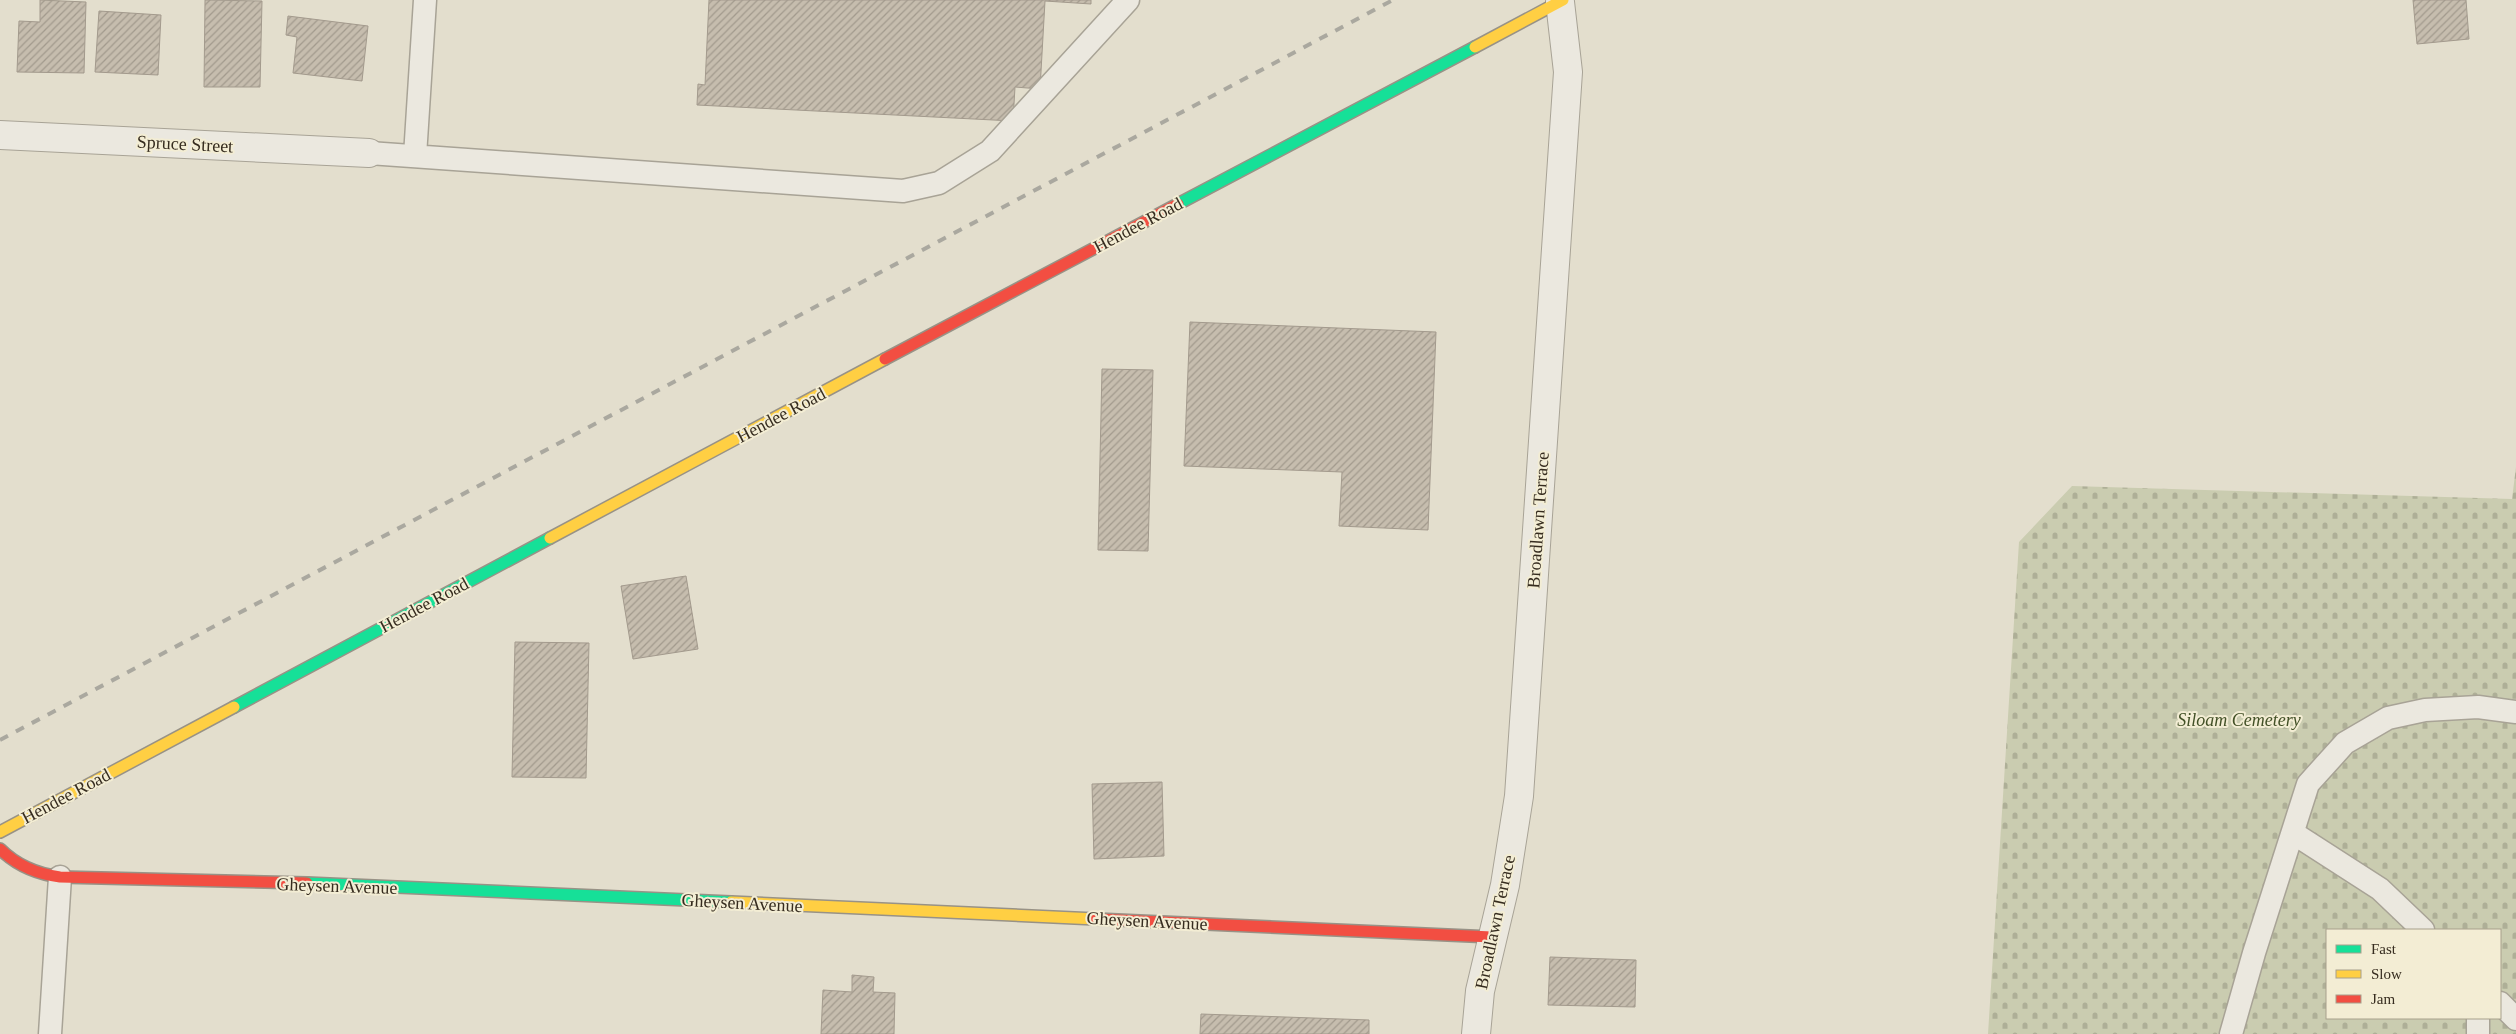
<svg xmlns="http://www.w3.org/2000/svg" width="2516" height="1034" font-family="'Times New Roman',serif">
<style>
.cemetery{fill:url(#cemetery-stones);fill-rule:evenodd}
.building{fill:url(#building-hatch);stroke:#a39a8d}
.lines{fill:none;stroke-linecap:round;stroke-linejoin:round}
.lane-casing{stroke:#a8a396;stroke-width:25}
.street-casing{stroke:#a8a396;stroke-width:30}
.fast-casing{stroke:#989286;stroke-width:14}
.slow-casing{stroke:#989286;stroke-width:14}
.jam-casing{stroke:#989286;stroke-width:14}
.lane{stroke:#ebe8df;stroke-width:22}
.street{stroke:#ebe8df;stroke-width:28}
.fast{stroke:#16e098;stroke-width:11}
.slow{stroke:#ffcf43;stroke-width:11}
.jam{stroke:#f24e42;stroke-width:11}
.rail{stroke:#aaa89f;stroke-width:4;stroke-dasharray:9 9;stroke-linecap:butt}
.labels{text-anchor:middle;stroke-width:4;stroke-linejoin:round;paint-order:stroke}
.street-label{font-size:18px;fill:#362c1f;stroke:#f3edd4}
.park-label{font-size:18px;font-style:italic;fill:#435127;stroke:#f3edd4}
</style>
<defs>
<pattern id="cemetery-stones" width="16" height="16" patternUnits="userSpaceOnUse" patternTransform="scale(1.25)"><rect width="16" height="16" fill="#caccb0"/><path d="M2 7V4a2 2 0 0 1 4 0v3zM10 15v-3a2 2 0 0 1 4 0v3z" fill="#aeaf97"/></pattern>
<pattern id="building-hatch" width="6" height="6" patternUnits="userSpaceOnUse" patternTransform="scale(1.25)"><rect width="6" height="6" fill="#c6bdae"/><path d="M-1 1l2-2M0 6l6-6M5 7l2-2" fill="none" stroke="#a29a8d"/></pattern>
</defs>
<rect width="100%" height="100%" fill="#e3decd"/>
<path class="cemetery" d="M2516 467V1034H1988L2019 542 2072 486 2512 499ZM2327 930H2500V1018H2327Z"/>
<path class="building" d="M40 0 86 2 84 73 17 72 19 21 40 22Z
M205 0 262 1 260 87H204Z
M709 0H1091V4L1045 1 1040 89 1015 87 1013 121 697 105 698 84 705 85Z
M2413 0H2466L2469 39 2417 44Z
M99 11 161 15 158 75 95 72Z
M288 16 368 26 362 81 293 73 297 37 286 35Z
M1190 322 1436 332 1428 530 1339 526 1342 472 1184 466Z
M1102 369 1153 370 1148 551 1098 550Z
M686 576 698 649 633 659 621 586Z
M515 642 589 643 586 778 512 777Z
M1162 782 1164 856 1094 859 1092 784Z
M1550 957 1636 960 1635 1007 1548 1005Z
M852 975 874 977 873 992 895 993 894 1034H821L823 990 852 992Z
M1201 1014 1369 1020V1034H1200Z"/>
<g class="lines">
<defs>
<path id="lane" d="M369 153 903 191 939 183 990 151 1128 0
M415 156 425 0
M2293 833 2380 889 2423 930
M2500 1003 2516 1019
M2478 1018V1034
M50 1034 60 877
M2231 1034 2254 953 2308 784 2345 743 2388 718 2425 710 2478 707 2516 712"/>
<path id="street" d="M0 135 369 153
M1476 1034 1480 991 1505 885 1519 796 1568 72 1560 2"/>
<path id="fast" d="M1178 204 1475 47
M234 707 550 538
M307 883 731 902"/>
<path id="slow" d="M1475 47 1563 0
M550 538 885 359
M0 832 234 707
M731 902 1096 919"/>
<path id="jam" d="M885 359 1178 204
M0 849C17 866 37 874 60 877L307 883
M1096 919 1492 937"/>
</defs>
<use href="#lane" class="lane-casing"/>
<use href="#street" class="street-casing"/>
<use href="#fast" class="fast-casing"/>
<use href="#slow" class="slow-casing"/>
<use href="#jam" class="jam-casing"/>
<use href="#lane" class="lane"/>
<use href="#street" class="street"/>
<use href="#fast" class="fast"/>
<use href="#slow" class="slow"/>
<use href="#jam" class="jam"/>
<path class="rail" d="M0 740 1393 0"/>
</g>
<g class="labels">
<g class="street-label">
<text transform="translate(185 144) rotate(3)" y="6">Spruce Street</text>
<text transform="translate(1138 225) rotate(-28)" y="6">Hendee Road</text>
<text transform="translate(781 415) rotate(-28)" y="6">Hendee Road</text>
<text transform="translate(1538 520) rotate(-86)" y="6">Broadlawn Terrace</text>
<text transform="translate(424 605) rotate(-28)" y="6">Hendee Road</text>
<text transform="translate(66 796) rotate(-28)" y="6">Hendee Road</text>
<text transform="translate(337 886) rotate(2)" y="6">Gheysen Avenue</text>
<text transform="translate(742 903) rotate(3)" y="6">Gheysen Avenue</text>
<text transform="translate(1147 921) rotate(3)" y="6">Gheysen Avenue</text>
<text transform="translate(1495 922) rotate(-78)" y="6">Broadlawn Terrace</text>
</g>
<g class="park-label">
<text x="2239" y="726">Siloam Cemetery</text>
</g>
</g>
<rect x="2326" y="929" width="175" height="90" fill="#f3edd4" stroke="#a7a08c"/>
<rect x="2336" y="945" width="25" height="8" fill="#16e098" stroke="#a7a08c"/>
<text x="2371" y="954" font-size="15" fill="#362c1f">Fast</text>
<rect x="2336" y="970" width="25" height="8" fill="#ffcf43" stroke="#a7a08c"/>
<text x="2371" y="979" font-size="15" fill="#362c1f">Slow</text>
<rect x="2336" y="995" width="25" height="8" fill="#f24e42" stroke="#a7a08c"/>
<text x="2371" y="1004" font-size="15" fill="#362c1f">Jam</text>
</svg>
